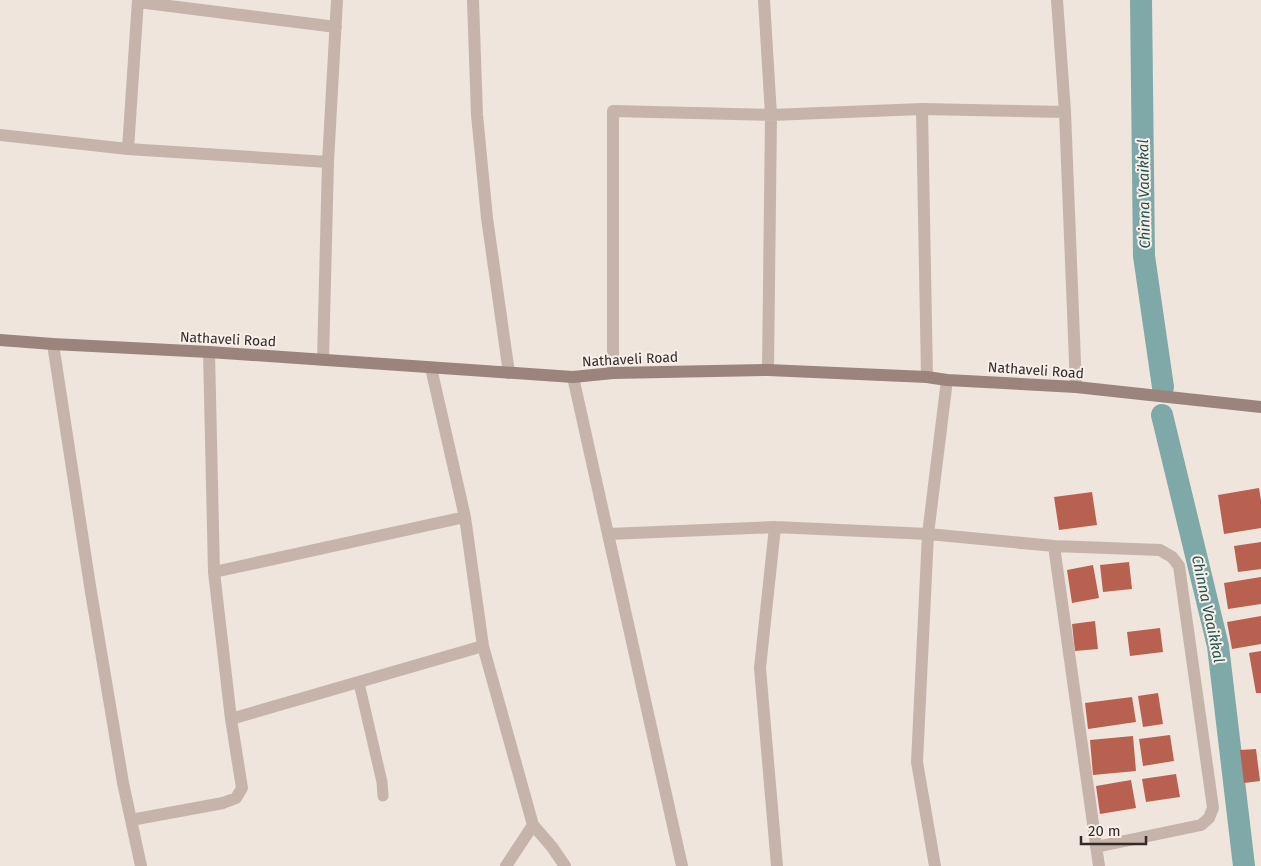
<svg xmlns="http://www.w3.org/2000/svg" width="1261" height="866" font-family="'Fira Sans',sans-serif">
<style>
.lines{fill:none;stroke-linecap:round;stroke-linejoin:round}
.canal{stroke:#7ea9a8;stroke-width:22}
.building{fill:#b96150}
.lane{stroke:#c6b4aa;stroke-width:11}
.street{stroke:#c6b4aa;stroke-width:12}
.secondary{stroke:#9a847b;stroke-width:12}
.labels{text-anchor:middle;stroke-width:4;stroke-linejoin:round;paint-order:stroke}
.street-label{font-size:14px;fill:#342b29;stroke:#f7efe8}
.water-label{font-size:15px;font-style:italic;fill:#225251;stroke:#f7efe8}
</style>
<rect width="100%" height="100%" fill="#efe5dd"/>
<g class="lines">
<path class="canal" d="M1141 0 1144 256 1163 387
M1162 415 1218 646 1244 866"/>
</g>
<path class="building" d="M1259 488 1261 500V528L1224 534 1218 495Z
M1092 492 1097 525 1059 530 1054 497Z
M1261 542V569L1238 572 1234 546Z
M1129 562 1132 589 1103 592 1100 565Z
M1093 565 1099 598 1072 603 1067 570Z
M1261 577V604L1228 609 1224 583Z
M1261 616V644L1232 649 1227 622Z
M1095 621 1098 649 1075 651 1072 624Z
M1160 628 1163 652 1130 656 1127 632Z
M1261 651V693H1256L1249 653Z
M1158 693 1163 724 1143 727 1138 696Z
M1132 697 1136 722 1088 729 1085 703Z
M1170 735 1174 761 1143 766 1139 739Z
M1133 736 1136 771 1093 775 1090 740Z
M1256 749 1260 781 1244 783 1240 750Z
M1176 774 1180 797 1146 802 1142 779Z
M1131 780 1136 808 1100 814 1096 786Z"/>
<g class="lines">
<path class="lane" d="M359 683 382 782 383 796"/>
<path class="street" d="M473 0 477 115 487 218 509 373
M764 0 771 115 768 370
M1057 0 1065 112 1076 387
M138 2 336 27
M922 109 927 377
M0 135 128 149 328 162
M128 149 138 0
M53 344 90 586 123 783 141 866
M323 360 328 162 337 0
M431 368 465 517 483 646 533 825 506 866
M613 373V111L771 115 922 109 1065 112
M573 377 682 866
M775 527 760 668 777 866
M609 534 775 527 928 534 1054 546 1160 550 1172 557 1179 566 1213 808 1209 818 1201 825 1096 847
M1054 546 1099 866
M214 572 465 517
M231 719 483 646
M131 820 223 803 236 798 242 788 231 719 214 572 209 352
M533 825 552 847 565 866
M935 866 917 762 928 534 947 380"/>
<path class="secondary" d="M0 340 53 344 209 352 573 377 613 373 768 370 927 377 947 380 1076 387 1261 407"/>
</g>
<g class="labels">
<g class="street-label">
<text transform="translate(228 339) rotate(3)" y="5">Nathaveli Road</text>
<text transform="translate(630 359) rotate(-3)" y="5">Nathaveli Road</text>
<text transform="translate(1036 370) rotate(4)" y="5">Nathaveli Road</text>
</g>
<g class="water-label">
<text transform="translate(1144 194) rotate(-91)" y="5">Chinna Vaaikkal</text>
<text transform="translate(1208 609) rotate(78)" y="5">Chinna Vaaikkal</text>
</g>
</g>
<path d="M1081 836v8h65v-8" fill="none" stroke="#342b29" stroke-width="2.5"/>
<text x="1088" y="836" font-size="15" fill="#342b29" stroke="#f7efe8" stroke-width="4" paint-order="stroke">20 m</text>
</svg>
